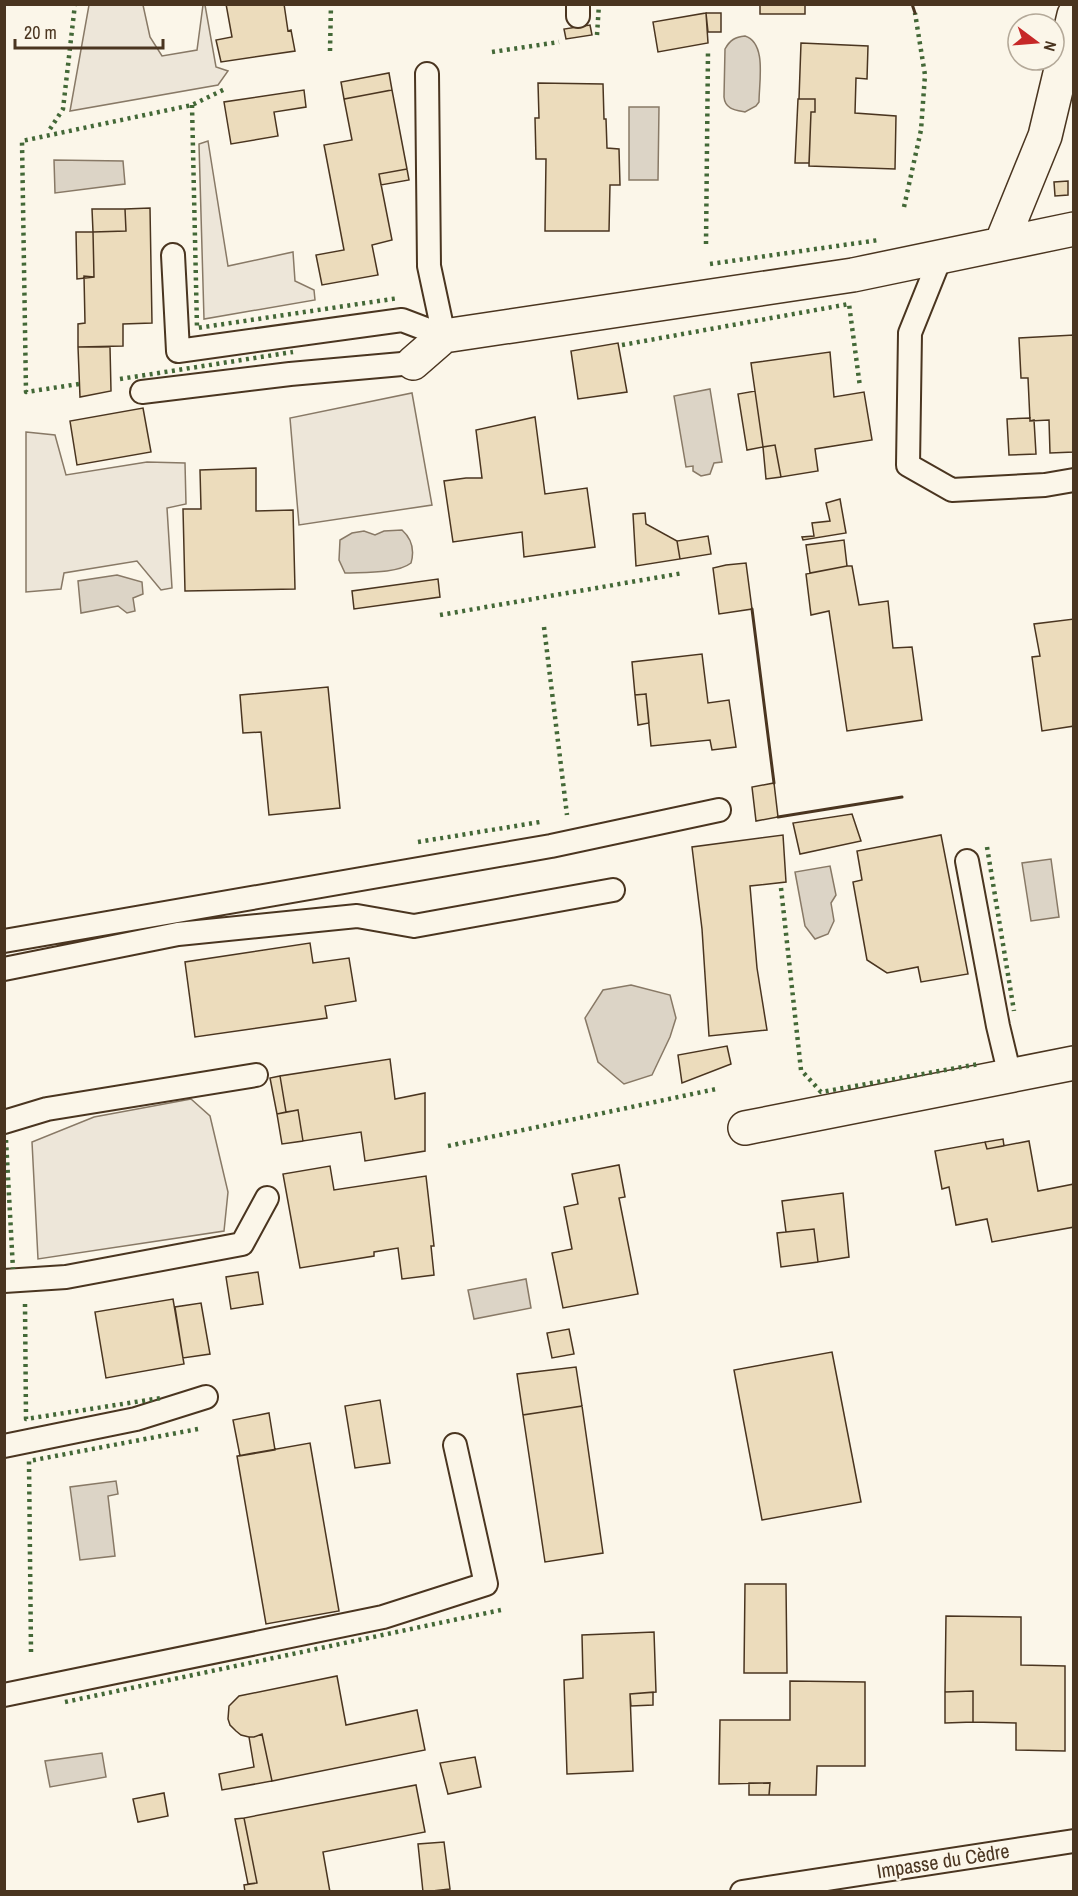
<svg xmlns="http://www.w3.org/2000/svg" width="1078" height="1896" font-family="'Archivo Narrow',sans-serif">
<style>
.green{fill:#ede6d9;stroke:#887966;stroke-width:1.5}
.water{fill:#dcd4c6;stroke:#887966;stroke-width:1.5}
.building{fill:#ecdcbc;stroke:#4a3520;stroke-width:1.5}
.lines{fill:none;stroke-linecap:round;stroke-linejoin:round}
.service-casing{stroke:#4a3520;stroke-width:26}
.minor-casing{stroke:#4a3520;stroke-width:36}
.service{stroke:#fbf6e9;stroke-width:22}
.minor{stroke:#fbf6e9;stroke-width:33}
.hedge{stroke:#436837;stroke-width:4.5;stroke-dasharray:3 4.5;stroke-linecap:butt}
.wall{stroke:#4a3520;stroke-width:3}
.labels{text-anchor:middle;stroke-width:4.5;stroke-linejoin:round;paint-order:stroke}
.street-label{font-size:20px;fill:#4a3520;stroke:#fbf6e9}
</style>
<rect width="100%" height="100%" fill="#fbf6e9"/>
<path class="green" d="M89 5H143L150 37 162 56 197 50 203 5H205L216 67 228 71 218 85 70 111Z
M208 141 228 266 293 252 295 281 314 290 315 300 204 319 199 144Z
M412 393 432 505 299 525 290 418Z
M26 432 55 435 66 475 147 462 185 463 186 504 167 508 172 588 161 590 137 561 64 573 61 589 26 592Z
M191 1099 210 1116 228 1192 224 1231 38 1259 32 1142 94 1117Z"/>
<path class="water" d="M745 36C767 43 759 82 759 102L756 106 745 112C735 110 725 109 724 97L725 49C730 40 735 37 745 36Z
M629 107H659L658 180H629Z
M54 160 123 161 125 184 55 193Z
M710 389 722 462 714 463 710 474 701 476 693 471V466L686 467 674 396Z
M402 530C412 539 415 549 411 563 397 574 363 572 345 573L339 560 340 540 352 533 364 531 375 535 384 531Z
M117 575 142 582 143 594 133 598 135 611 127 613 118 606 81 613 78 581Z
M1051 859 1059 917 1031 921 1022 863Z
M830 866 836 895 831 903 834 921 828 934 815 939 805 926 795 872Z
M631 985 670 995 676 1018 670 1037 652 1075 624 1084 598 1062 585 1018 603 990Z
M526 1279 531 1308 474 1319 468 1290Z
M116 1481 118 1494 108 1496 115 1556 80 1560 70 1487Z
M102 1753 106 1777 50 1787 45 1761Z"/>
<path class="building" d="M226 4H284L288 31 291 30 295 51 221 62 216 40 232 37Z
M760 4H805V14H760Z
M706 13 708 43 658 52 653 22Z
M706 13H721V32H708Z
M590 25 592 35 566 39 564 29Z
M801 43 868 46 867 79 856 78 855 113 896 116 895 169 809 166 811 112H815V99H799Z
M389 73 392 90 344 99 341 82Z
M538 83 603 84 604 119H606L607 148 619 149 620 185H610L609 231H545L546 159H536L535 118H539Z
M304 90 306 107 274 112 278 136 231 144 224 102Z
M392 90 407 169 379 174 392 240 372 245 378 275 322 285 316 255 344 250 324 145 352 140 344 99Z
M798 99H815V112H811L809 163H795Z
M407 169 409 180 381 185 379 174Z
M1068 181V195L1055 196 1054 182Z
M150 208 152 323 123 324V346L78 347V324L85 323 84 276 94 277 93 232 126 231 125 209Z
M92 209H125L126 231 93 232Z
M76 232H93L94 277 77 279Z
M1074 335V452L1050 453 1049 420 1030 421 1028 378H1021L1019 338Z
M618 343 627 392 578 399 571 351Z
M78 347H110L111 391 80 397Z
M830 352 834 397 864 392 872 440 815 449 818 471 781 477 775 445 763 447 751 363Z
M755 391 763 447 747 450 738 394Z
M143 408 151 452 77 465 70 421Z
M535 417 545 494 587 488 595 547 524 557 522 532 453 542 444 481 466 478H482L476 430Z
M1030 418V421L1034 420 1036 454 1009 455 1007 419Z
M775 445 781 477 766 479 763 447Z
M256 468V511L293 510 295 589 185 591 183 509H201L200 470Z
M840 499 846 533 803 540 802 537 814 536 812 523 830 521 826 503Z
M645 513 646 524 677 541 680 559 636 566 633 514Z
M708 536 711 554 680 559 677 541Z
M844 540 847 566 810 573 806 545Z
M746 563 752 609 719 614 713 568 726 565Z
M847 566H852L859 605 888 601 893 648 912 647 922 720 847 731 829 611 811 615 806 574Z
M438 579 440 597 354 609 352 591Z
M1074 619V726L1042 731 1032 657 1040 656 1034 624Z
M702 654 708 703 729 700 736 747 712 750 710 740 651 746 646 694 635 695 632 662Z
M328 687 340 808 269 815 261 732 243 733 240 695Z
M646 694 649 723 638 725 635 695Z
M774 783 778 817 756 821 752 787Z
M852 814 861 841 800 854 793 823Z
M783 835 786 882 750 886 757 968 767 1030 709 1036 702 929 692 847Z
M941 835 968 974 921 982 918 967 887 973 867 960 853 882 862 880 857 851Z
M310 943 313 963 349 958 356 1001 325 1006 327 1018 195 1037 185 962Z
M727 1046 731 1064 682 1083 678 1055Z
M390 1059 395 1099 425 1093V1151L365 1161 361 1132 303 1141 298 1110 286 1112 280 1076Z
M280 1076 286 1112 277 1114 270 1078Z
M298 1110 303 1141 282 1144 277 1114Z
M1003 1139 1004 1146 987 1149 985 1142Z
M1029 1141 1038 1191 1074 1184V1227L992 1242 987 1219 956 1225 949 1187 942 1189 935 1151 985 1142 987 1149Z
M619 1165 625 1197 619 1198 638 1294 563 1308 552 1253 572 1249 564 1207 578 1204 572 1174Z
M330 1166 334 1190 426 1176 434 1246H431L434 1275 402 1279 398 1248 374 1252V1256L300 1268 283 1174Z
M843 1193 849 1257 818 1262 814 1229 786 1232 782 1201Z
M814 1229 818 1262 781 1267 777 1233Z
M258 1272 263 1304 231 1309 226 1277Z
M173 1299 184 1364 106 1378 95 1312Z
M201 1303 210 1354 183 1358 175 1307Z
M569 1329 574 1354 552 1358 547 1333Z
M832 1352 861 1502 762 1520 734 1370Z
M576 1367 582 1406 523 1415 517 1374Z
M380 1400 390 1463 355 1468 345 1406Z
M582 1406 603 1553 545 1562 523 1415Z
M269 1413 275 1450 240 1456 233 1420Z
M310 1443 339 1611 266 1624 237 1456Z
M745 1584H786L787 1673H744Z
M946 1616 1021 1617V1665L1065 1666V1751L1016 1750V1723L973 1722V1691L945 1692Z
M654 1632 656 1692 630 1694 633 1771 567 1774 564 1680 583 1678 582 1635Z
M337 1676 346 1725 417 1710 425 1750 272 1781 262 1734 254 1737H249L241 1735 236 1731 230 1725 228 1719 229 1706 239 1696Z
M790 1681 865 1682V1766H817L816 1795H769L770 1783 719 1784 720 1720H790Z
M973 1691V1722L945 1723V1692Z
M653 1692V1705L631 1706 630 1694Z
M262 1734 272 1781 222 1790 219 1774 254 1767 249 1737H254Z
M475 1757 481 1787 448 1794 440 1763Z
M749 1783H770L769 1795H749Z
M416 1785 425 1832 323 1852 330 1892H245L244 1885 257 1883 244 1818Z
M164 1793 168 1816 138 1822 133 1799Z
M244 1818 257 1883 248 1884 235 1819Z
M444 1842 450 1889 423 1892 418 1844Z"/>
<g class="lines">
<defs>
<path id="service" d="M578 16V4
M427 74 429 266 444 336
M173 255 178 351 402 320 444 336
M941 256 910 333 908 465 952 490 1045 485 1074 480
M142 392 290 374 413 363
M967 861 998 1026 1010 1076
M4 941 551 846 719 810
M4 969 178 934 357 916 414 926 613 890
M4 1122 47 1109 256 1075
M4 1281 66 1277 242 1244 267 1198
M4 1446 136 1419 206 1397
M4 1695 383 1617 486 1584 455 1445
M742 1892 1074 1841"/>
<path id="minor" d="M1001 244 1045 136 1074 15
M413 363 444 336 853 275 1074 229
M745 1128 1074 1063"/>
</defs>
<use href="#service" class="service-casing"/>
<use href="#minor" class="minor-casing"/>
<use href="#service" class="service"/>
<use href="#minor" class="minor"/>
<path class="hedge" d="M597 35 599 4
M330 51 331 4
M492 52 559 42
M192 105 197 328 399 298
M50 129 63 109 75 4
M904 207 921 130 925 75 915 13
M706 244 708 51
M710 264 879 240
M622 345 849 304 860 387
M120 379 293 352
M79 384 26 392 22 141 192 105 227 88
M440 615 683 573
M544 627 567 815
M418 842 540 822
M987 847 1014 1011
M781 888 801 1070 821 1092 979 1064
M6 1140 13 1269
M448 1146 716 1089
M25 1304 26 1419 161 1398
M31 1652 29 1461 198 1429
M65 1702 501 1610"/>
<path class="wall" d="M912 4 915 13
M752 609 774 783
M778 817 902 797"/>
</g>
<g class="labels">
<g class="street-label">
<text transform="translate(943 1861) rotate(-9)" y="7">Impasse du Cèdre</text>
</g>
</g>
<rect width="1078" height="1896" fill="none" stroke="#4a3520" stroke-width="12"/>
<g transform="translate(1036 42) rotate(106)"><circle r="28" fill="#fbf6e9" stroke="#b4a999" stroke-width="1.5"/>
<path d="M0-4.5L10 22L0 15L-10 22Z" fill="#c62828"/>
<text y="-9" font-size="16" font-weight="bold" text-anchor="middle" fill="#4a3520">N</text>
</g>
<path d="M15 39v9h148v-9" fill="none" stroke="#4a3520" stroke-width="3"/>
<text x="24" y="39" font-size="18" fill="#4a3520" stroke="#fbf6e9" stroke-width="4.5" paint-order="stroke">20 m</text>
</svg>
